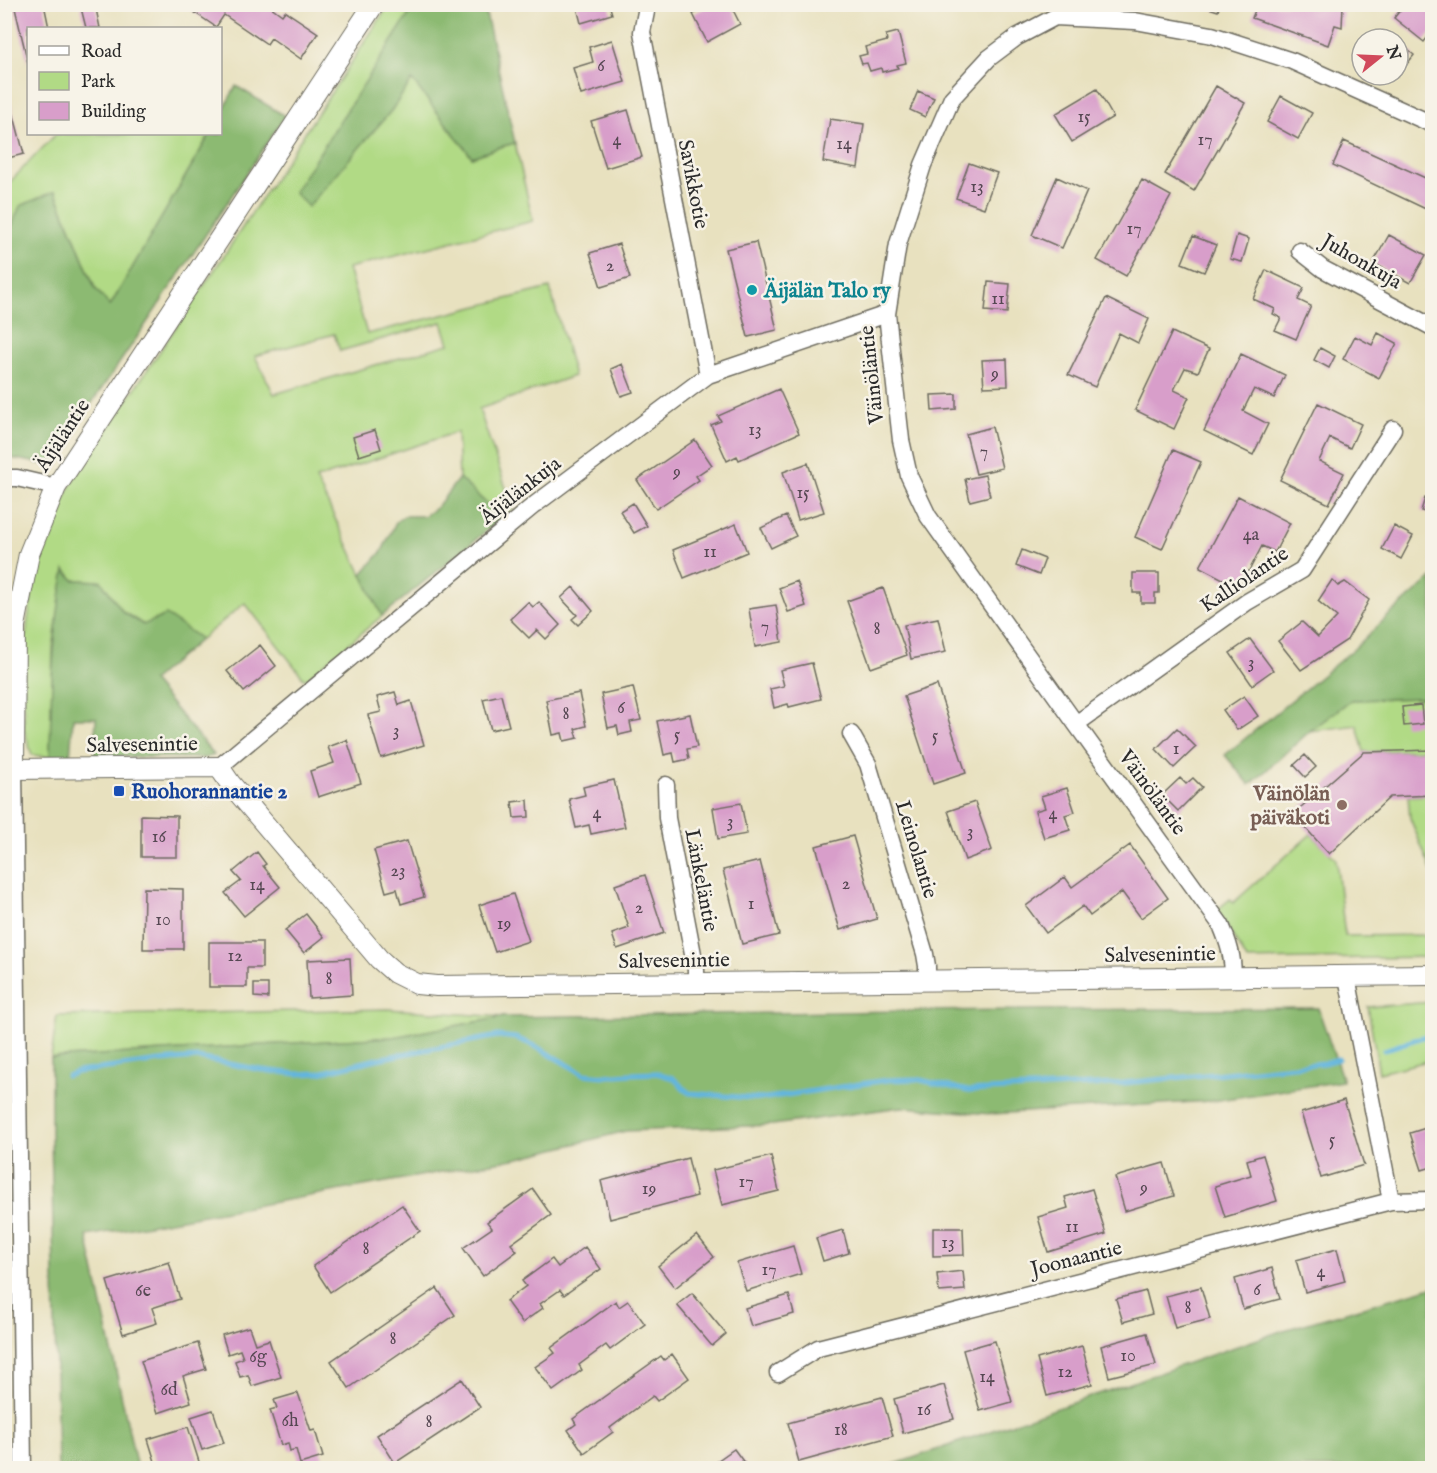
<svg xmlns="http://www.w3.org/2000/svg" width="1437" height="1473" font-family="'IM FELL English',serif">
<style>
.green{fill:#b1da85;stroke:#6e8258;stroke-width:1.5;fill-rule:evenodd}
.forest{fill:#8cba72;stroke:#5c724e;stroke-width:1.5}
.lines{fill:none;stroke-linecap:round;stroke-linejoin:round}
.stream{stroke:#62b5de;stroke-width:5}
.building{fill:#d89eca}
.minor-casing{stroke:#6d6b5f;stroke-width:19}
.tertiary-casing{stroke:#6d6b5f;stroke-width:22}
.minor{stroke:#fff;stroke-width:16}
.tertiary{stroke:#fff;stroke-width:20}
.culture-dot{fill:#0f9aa8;stroke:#f7f3e8;stroke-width:2}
.transit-dot{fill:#1a4fb4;stroke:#f7f3e8;stroke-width:2}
.education-dot{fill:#8d6e63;stroke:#f7f3e8;stroke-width:2}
.labels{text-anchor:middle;stroke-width:5;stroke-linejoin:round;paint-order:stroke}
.number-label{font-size:18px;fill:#564853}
.street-label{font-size:21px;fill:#2b2b2b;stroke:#f7f3e8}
.culture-label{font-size:21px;font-weight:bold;fill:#0d838f;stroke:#f7f3e8;text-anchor:start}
.transit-label{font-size:21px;font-weight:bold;fill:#164399;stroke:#f7f3e8;text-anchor:start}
.education-label{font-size:21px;font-weight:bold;fill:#785e54;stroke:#f7f3e8;text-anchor:end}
</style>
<rect width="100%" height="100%" fill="#f7f3e8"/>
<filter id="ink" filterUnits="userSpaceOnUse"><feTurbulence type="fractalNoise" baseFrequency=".0167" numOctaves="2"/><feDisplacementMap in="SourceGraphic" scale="12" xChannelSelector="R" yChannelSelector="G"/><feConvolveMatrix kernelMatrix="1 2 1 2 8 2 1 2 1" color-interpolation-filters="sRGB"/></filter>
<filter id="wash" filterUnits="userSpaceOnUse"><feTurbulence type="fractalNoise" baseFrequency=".008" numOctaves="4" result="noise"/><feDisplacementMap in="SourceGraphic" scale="24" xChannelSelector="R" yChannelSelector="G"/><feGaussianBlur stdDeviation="1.35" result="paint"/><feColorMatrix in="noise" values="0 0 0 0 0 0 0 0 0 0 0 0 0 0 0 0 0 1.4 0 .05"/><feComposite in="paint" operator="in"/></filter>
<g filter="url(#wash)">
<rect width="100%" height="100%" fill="#e8e1bf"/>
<path class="green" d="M389 5H415L409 14 391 111 412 79 472 157 500 147 515 143 533 221 348 268 367 334 550 288 574 376 479 409 513 509 502 518 459 478 457 432 316 479 382 616 305 680 245 603 201 639 166 615 144 625 123 612 101 581 74 580 65 570 53 648 50 757 32 755 24 730 23 660 28 618 34 582 46 541 72 482 217 266ZM442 322 449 344 274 394 255 356 334 334 340 351Z
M56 134H210L110 307 95 288 56 192 5 242 4 188Z
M1421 698 1426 709H1432V750L1364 752 1357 725 1310 731 1351 700Z
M1432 795V872L1410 818 1408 796Z
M1311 834 1336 859 1345 936 1430 935 1432 939V957L1247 960 1217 910 1230 899 1233 903Z
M1432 1002V1060L1379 1073 1368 1007Z
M388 1009 504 1017 393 1037 51 1058 57 1016Z"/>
<path class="forest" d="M415 5H484L515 143 500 147 472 157 412 80 391 111 308 207 294 192Z
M236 86 285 116 140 333 49 465 5 457V242L20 206 55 191 95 288 110 306 210 134H220L221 114Z
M459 478 502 518 382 616 362 574 382 551 396 522 404 516H424L437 507Z
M65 570 74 580 101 581 123 612 143 625 166 615 201 639 152 681 214 755 205 758 94 756 96 718H73L70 757H50C51 694 52 632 65 570Z
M1432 578V709H1426L1421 698 1351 700 1310 731 1250 785 1225 755 1354 649 1387 617Z
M1318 1008 1343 1081 1212 1101 991 1114 901 1107 773 1125 626 1131 519 1158 87 1236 137 1468H58L51 1132V1058L393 1037 504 1017 907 1011Z
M1432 1287V1468H884L1284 1330Z"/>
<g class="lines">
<path class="stream" d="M1384 1050 1432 1034
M67 1076 77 1072 160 1061 198 1058 262 1070 298 1074 319 1073 377 1059 498 1036 516 1038 535 1046 584 1074 604 1076 630 1074 657 1073 673 1078 689 1093 760 1099 887 1080 916 1079 968 1091 1114 1084 1324 1063 1338 1059"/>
</g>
<g id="blocks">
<path class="building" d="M14 4H44L49 28H28V63Z
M80 4H95L100 28H86Z
M182 4H267L282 15 285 11 318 33 301 59 271 38 267 44 224 15 216 27Z
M576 4H609L612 14 581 23Z
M712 4H730L740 24 707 42 693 14Z
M1196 4H1220L1218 11Z
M1405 4H1422L1432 13V32L1424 42 1394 18Z
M1257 5H1343L1342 27 1335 25 1328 45 1252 18Z
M1383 31 1394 39H1377Z
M898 32 906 63 897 65 898 68 882 72 881 68 870 71 867 63 862 64 859 56 867 54 865 47 887 41 886 35Z
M612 40 625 82 581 95 573 68 593 62 589 47Z
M1398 42 1414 55 1398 75Z
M4 78 24 154 4 159Z
M1216 86 1245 103 1194 191 1165 174Z
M1097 89 1113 117 1072 142 1055 114Z
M918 91 934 98 925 117 910 110Z
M1281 96 1312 113 1298 139 1267 122Z
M628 110 642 157 606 168 591 121Z
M830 119 864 124 858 168 823 162Z
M1344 141 1432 181V212L1333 165Z
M969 163 997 173 984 208 956 198Z
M1057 177 1087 191 1062 248 1032 235Z
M1142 180 1171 196 1126 276 1097 260Z
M1237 235 1249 239 1242 262 1230 259Z
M1389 235 1426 255 1410 283 1373 263Z
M1193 236 1216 245 1204 272 1182 263Z
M756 242 777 330 748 337 726 249Z
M619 244 630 278 601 287 590 253Z
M1266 270 1304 288 1298 300 1311 306 1296 339 1275 330 1281 318 1273 314 1275 309 1253 299Z
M988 282 1010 284 1007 313 985 311Z
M1106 298 1149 319 1138 343 1119 333 1095 387 1068 375Z
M1172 332 1209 349 1198 372 1185 368 1174 390 1189 397 1174 429 1135 410Z
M1378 333 1397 343 1379 378 1343 359 1355 336 1372 345Z
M1320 348 1335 356 1329 368 1314 360Z
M1241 354 1285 375 1274 398 1254 389 1243 411 1268 424 1253 455 1204 431Z
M1007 359 1008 386 984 387 982 360Z
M622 364 633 392 621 396 611 369Z
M779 389 799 433 739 460 737 456 727 461 711 425 721 421 718 416Z
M956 394V409L932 411 931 395Z
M1318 403 1361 424 1350 448 1330 438 1319 461 1344 473 1329 504 1280 480Z
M992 427 1002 468 976 474 966 434Z
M375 430 381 449 359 456 353 437Z
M695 440 712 465 696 476 699 480 656 509 637 480Z
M1173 450 1201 462 1162 549 1135 537Z
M808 463 824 512 798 520 783 472Z
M985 475 990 496 970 501 965 479Z
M1238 496 1290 523 1275 552 1262 546 1240 588 1200 567Z
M1425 498 1432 500V514L1421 511Z
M633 503 647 526 634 533 620 511Z
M786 516 796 536 771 548 761 528Z
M736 524 747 552 684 578 673 550Z
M1394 526 1413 536 1401 559 1382 549Z
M1022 550 1045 559 1039 575 1016 566Z
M1133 573H1159V593H1155V603H1141V593H1133Z
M1332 580 1338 586 1345 582 1369 600 1347 640 1301 670 1278 641 1302 622 1318 637 1337 617 1318 601Z
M797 581 806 606 788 612 779 588Z
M573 587 593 611 578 625 572 619 577 615 561 598Z
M883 588 907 655 871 668 847 601Z
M528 602 533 607 539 602 560 625 546 639 537 630 529 638 510 619Z
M776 605 782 642 755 647 749 609Z
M938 618 946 652 911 659 904 625Z
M1250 639 1273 670 1252 685 1230 653Z
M260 645 276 666 244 692 227 671Z
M812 663 821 699 789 707 788 704 774 708 770 689 784 686 780 670Z
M937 685 966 773 933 784 904 696Z
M633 687 641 720 630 722 632 732 619 735 617 726 608 728 601 694Z
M395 692 399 705 411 701 424 745 381 758 368 715 381 712 377 697Z
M579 693 586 726 575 729 578 738 564 741 562 733 553 735 546 700Z
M501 695 509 726 491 730 483 699Z
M1244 696 1258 716 1237 730 1223 710Z
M1421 705 1423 724 1404 726 1402 707Z
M690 714 697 747 687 749 689 759 675 762 673 753 664 755 657 721Z
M1177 728 1196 747 1174 768 1156 749Z
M347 740 361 783 318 797 310 771 334 763 328 747Z
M1432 750V795L1390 797 1329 854 1293 814 1364 752Z
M1305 755 1316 767 1305 777 1294 765Z
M1180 778 1186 784 1193 778 1202 787 1178 811 1162 795Z
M614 780 625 827 591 834 589 825 576 828 569 799 585 795 583 787Z
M1067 788 1075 812 1065 815 1070 830 1044 838 1035 811 1045 808 1041 796Z
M528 800 529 817 514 818 512 802Z
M975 802 992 850 965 860 948 811Z
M741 803 747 834 718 839 713 808Z
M141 815 177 816V857H141Z
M853 836 877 919 840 930 816 846Z
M407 841 424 897 401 904 397 889 386 892 374 850Z
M1130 845 1168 898 1141 918 1122 892 1090 916 1083 906 1046 933 1026 906 1065 877 1072 887Z
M257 852 266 864 263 866 280 887 244 916 225 893 241 881 233 872Z
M760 861 779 935 742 944 723 870Z
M645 875 664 933 617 949 612 934 629 928 615 885Z
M144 888 183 889V949H143Z
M513 894 529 941 495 952 479 905Z
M306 914 324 937 304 953 285 930Z
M209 942H262V968H247V987H209Z
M350 958 352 995 309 998 307 960Z
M254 984H268V998L254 997Z
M1344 1100 1364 1165 1321 1178 1301 1113Z
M1432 1126V1167L1422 1170 1410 1133Z
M1263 1155 1277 1201 1225 1217 1215 1186 1251 1175 1247 1160Z
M771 1156 779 1191 722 1205 713 1170Z
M688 1158 697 1196 610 1219 601 1181Z
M1164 1163 1174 1196 1125 1211 1115 1177Z
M533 1189 551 1215 511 1244 517 1251 483 1276 463 1248 492 1228 487 1222Z
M1092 1189 1106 1234 1048 1252 1038 1217 1068 1208 1065 1197Z
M402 1205 420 1231 330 1292 313 1266Z
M933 1228H963L964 1255 933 1256Z
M843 1230 849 1253 823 1261 816 1238Z
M697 1235 714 1257 675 1288 658 1266Z
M793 1246 801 1274 746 1291 737 1263Z
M585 1247 601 1269 564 1295 560 1290 540 1304 543 1308 522 1323 506 1301 526 1286 522 1281 552 1259 558 1267Z
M1337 1249 1345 1281 1305 1292 1296 1260Z
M169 1262 180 1299 152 1308 157 1323 123 1334 107 1281Z
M1272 1268 1280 1299 1243 1309 1235 1279Z
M963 1271 965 1290 939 1292 937 1274Z
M1201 1287 1210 1319 1175 1328 1166 1296Z
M437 1288 455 1315 349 1388 331 1361Z
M1146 1291 1152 1314 1123 1322 1116 1299Z
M692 1293 726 1334 712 1346 677 1305Z
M789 1295 794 1314 751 1326 745 1308Z
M616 1301 619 1307 628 1301 645 1324 610 1350 606 1345 579 1365 582 1370 553 1391 535 1367 555 1353 551 1348Z
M249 1327 255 1344 269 1340 281 1377 252 1386 248 1375 240 1377 235 1361 243 1358 240 1350 228 1354 222 1335Z
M1147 1333 1156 1365 1109 1377 1101 1346Z
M995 1341 1012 1402 980 1411 963 1350Z
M198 1343 206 1369 183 1376 191 1402 158 1413 141 1361Z
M1082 1346 1092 1384 1047 1396 1037 1359Z
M672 1354 689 1378 657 1401 653 1396 610 1428 613 1432 584 1453 568 1430 576 1424 573 1419 661 1356 664 1360Z
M462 1379 480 1407 395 1463 377 1435Z
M944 1385 954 1419 903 1433 894 1399Z
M298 1393 311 1431 315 1430 323 1457 300 1464 296 1449 290 1451 288 1443 281 1445 270 1410 277 1408 274 1400Z
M882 1397 893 1436 799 1462 788 1423Z
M213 1410 224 1443 202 1450 191 1417Z
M188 1427 201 1468H157L148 1439Z
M734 1449 748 1468H707Z"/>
</g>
</g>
<g filter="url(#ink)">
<use href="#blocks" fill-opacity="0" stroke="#6d6b5f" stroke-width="1.5"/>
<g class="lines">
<defs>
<path id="minor" d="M651 4 647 7 642 32 708 375
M1300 251 1323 269 1432 327
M4 478H17L56 487
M1076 724 1247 602 1302 570 1393 429
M851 734 868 764 925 954 927 966V981
M219 767 533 506 708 375 887 314
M14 769 23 1468
M666 785 667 818 696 970V983
M1233 977C1233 957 1229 944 1221 925L1076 724 928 516 909 476 901 440 887 314 898 244 923 165 952 98 989 58 1017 37 1055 17 1135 21 1212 35 1292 61 1432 124
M1391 1201 1432 1200
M778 1373 818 1348 1391 1201 1347 977"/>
<path id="tertiary" d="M374 4 56 487 29 554 15 626 14 769 219 767 230 783 379 959 395 973 417 984 437 986 1432 975"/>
</defs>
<use href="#minor" class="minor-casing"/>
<use href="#tertiary" class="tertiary-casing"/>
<use href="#minor" class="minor"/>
<use href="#tertiary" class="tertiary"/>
</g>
</g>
<circle class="culture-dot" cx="752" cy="290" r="6"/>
<rect class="transit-dot" x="113" y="785" width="12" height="12" rx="3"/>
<circle class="education-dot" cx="1342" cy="805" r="6"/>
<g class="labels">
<g class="number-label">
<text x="601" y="71">6</text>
<text x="1084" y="122">15</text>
<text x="617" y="145">4</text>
<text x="1205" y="145">17</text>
<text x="844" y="149">14</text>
<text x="977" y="192">13</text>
<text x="1134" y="234">17</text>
<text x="610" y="271">2</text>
<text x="998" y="304">11</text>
<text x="995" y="379">9</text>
<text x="755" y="435">13</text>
<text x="984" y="457">7</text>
<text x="677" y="477">9</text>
<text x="803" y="498">15</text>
<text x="1251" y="540">4a</text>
<text x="710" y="557">11</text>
<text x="765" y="632">7</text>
<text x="877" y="634">8</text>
<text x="1251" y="668">3</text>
<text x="621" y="713">6</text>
<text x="566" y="719">8</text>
<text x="396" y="736">3</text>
<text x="677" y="740">5</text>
<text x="935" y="741">5</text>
<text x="1176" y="754">1</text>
<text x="597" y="818">4</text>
<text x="1053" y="819">4</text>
<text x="730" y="827">3</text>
<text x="970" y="837">3</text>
<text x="159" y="842">16</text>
<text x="398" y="876">23</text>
<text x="846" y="889">2</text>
<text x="257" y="890">14</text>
<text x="751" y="909">1</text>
<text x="639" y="913">2</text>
<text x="163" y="925">10</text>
<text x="504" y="929">19</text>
<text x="235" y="961">12</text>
<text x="329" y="984">8</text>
<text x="1332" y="1145">5</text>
<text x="746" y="1187">17</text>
<text x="1144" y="1193">9</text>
<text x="649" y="1194">19</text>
<text x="1072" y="1232">11</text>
<text x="948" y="1248">13</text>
<text x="366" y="1254">8</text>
<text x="769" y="1275">17</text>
<text x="1321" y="1277">4</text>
<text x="1257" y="1295">6</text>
<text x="143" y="1296">6e</text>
<text x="1188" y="1313">8</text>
<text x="393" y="1344">8</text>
<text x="1128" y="1361">10</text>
<text x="258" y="1362">6g</text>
<text x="1065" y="1377">12</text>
<text x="987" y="1382">14</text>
<text x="169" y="1395">6d</text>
<text x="924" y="1415">16</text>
<text x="290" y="1426">6h</text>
<text x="429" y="1427">8</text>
<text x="841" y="1435">18</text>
</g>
<g class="street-label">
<text transform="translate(694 184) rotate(79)" y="7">Savikkotie</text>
<text transform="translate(1362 261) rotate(30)" y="7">Juhonkuja</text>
<text transform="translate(871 375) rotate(-96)" y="7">Väinöläntie</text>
<text transform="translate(62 435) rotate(-57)" y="7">Äijäläntie</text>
<text transform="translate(520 490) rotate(-38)" y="7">Äijälänkuja</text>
<text transform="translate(1244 579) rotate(-34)" y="7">Kalliolantie</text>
<text transform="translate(142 744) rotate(-1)" y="7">Salvesenintie</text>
<text transform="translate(1153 792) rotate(54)" y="7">Väinöläntie</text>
<text transform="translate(917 849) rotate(73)" y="7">Leinolantie</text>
<text transform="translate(702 880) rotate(79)" y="7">Länkeläntie</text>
<text transform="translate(1160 954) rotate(-1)" y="7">Salvesenintie</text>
<text transform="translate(674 960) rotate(-1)" y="7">Salvesenintie</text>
<text transform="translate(1076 1258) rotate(-14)" y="7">Joonaantie</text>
</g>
<g class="culture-label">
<text x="764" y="297">Äijälän Talo ry</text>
</g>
<g class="transit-label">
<text x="131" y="798">Ruohorannantie 2</text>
</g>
<g class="education-label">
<text x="1330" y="800">Väinölän<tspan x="1330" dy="24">päiväkoti</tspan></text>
</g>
</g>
<rect width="1437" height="1473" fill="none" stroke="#f7f3e8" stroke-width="24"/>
<rect x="27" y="27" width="195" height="108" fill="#f7f3e8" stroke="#a5a39c" stroke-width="1.5"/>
<rect x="39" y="46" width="30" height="9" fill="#ffffff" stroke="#a5a39c" stroke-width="1.5"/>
<text x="81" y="57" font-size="18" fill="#2b2b2b">Road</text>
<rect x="39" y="72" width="30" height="18" fill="#b1da85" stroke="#a5a39c" stroke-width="1.5"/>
<text x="81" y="87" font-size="18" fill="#2b2b2b">Park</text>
<rect x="39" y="102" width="30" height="18" fill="#d89eca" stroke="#a5a39c" stroke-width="1.5"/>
<text x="81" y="117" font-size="18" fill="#2b2b2b">Building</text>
<g transform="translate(1380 57) rotate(72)"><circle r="28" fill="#f7f3e8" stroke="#a5a39c" stroke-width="1.5"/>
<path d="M0-4.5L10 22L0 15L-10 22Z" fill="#d1495b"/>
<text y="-9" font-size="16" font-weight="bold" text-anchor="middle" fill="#2b2b2b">N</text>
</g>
</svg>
